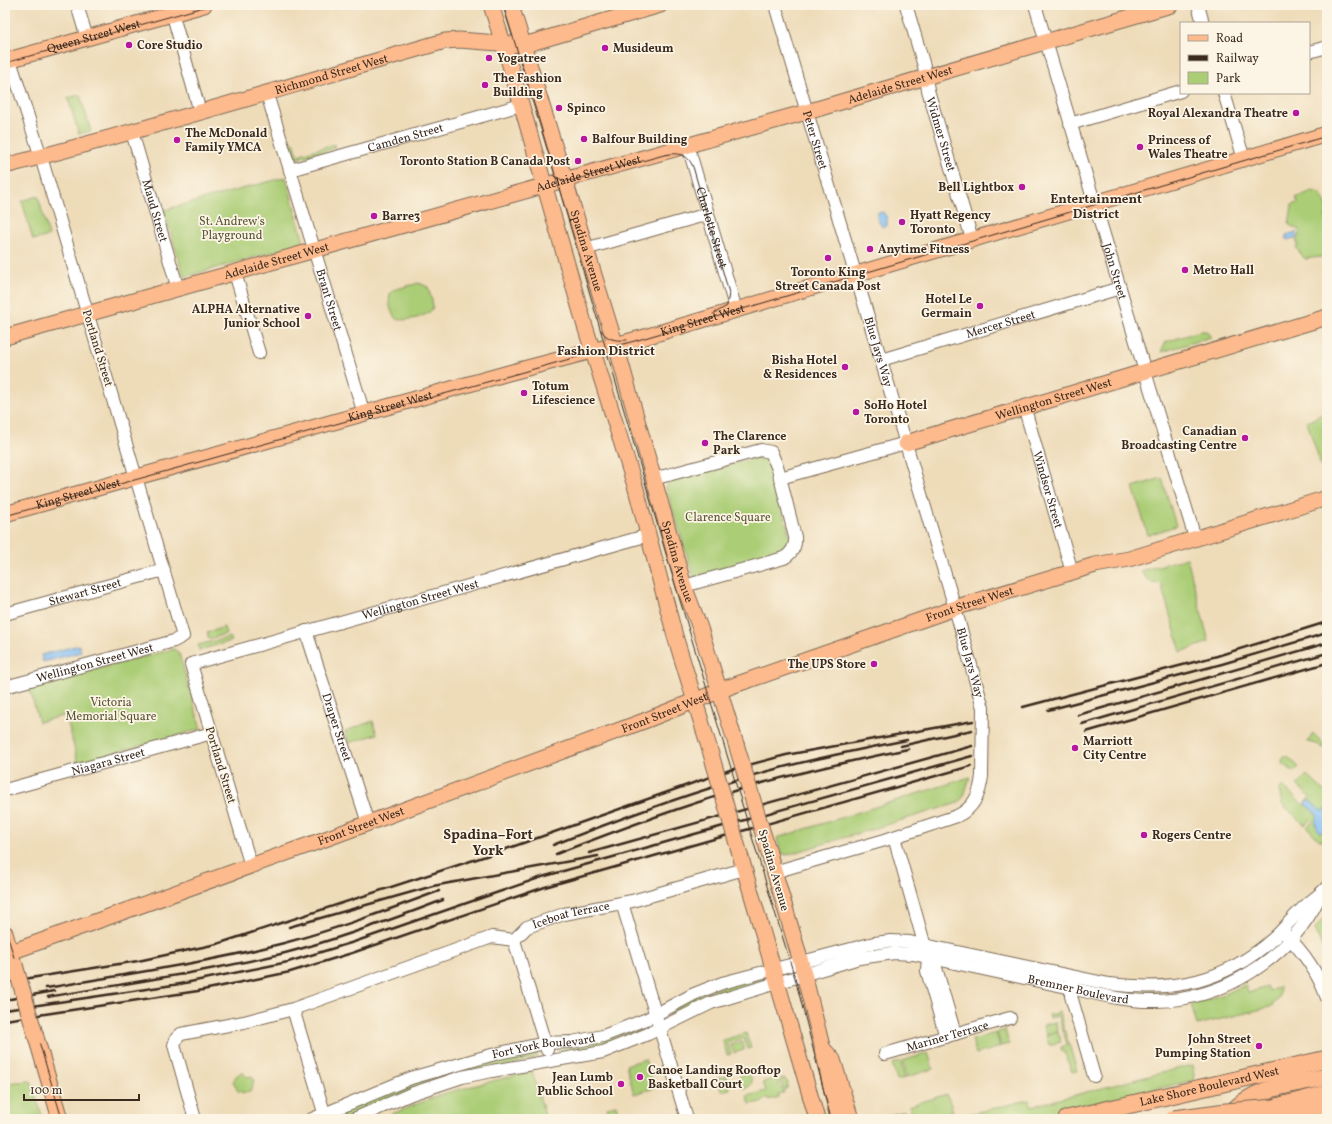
<svg xmlns="http://www.w3.org/2000/svg" width="1332" height="1124" font-family="Vollkorn,serif">
<style>
.green{fill:#abcd76;stroke:#737c4a}
.water{fill:#81bdf4;stroke:#5e7489}
.lines{fill:none;stroke-linecap:round;stroke-linejoin:round}
.minor-casing{stroke:#7a6854;stroke-width:14}
.major-casing{stroke:#7a6854;stroke-width:17}
.highway-casing{stroke:#7a6854;stroke-width:19}
.minor{stroke:#fff;stroke-width:12}
.major{stroke:#fcba8d;stroke-width:15}
.highway{stroke:#fcba8d;stroke-width:17}
.tram{stroke:#3b2a1e;stroke-width:1}
.rail{stroke:#3b2a1e;stroke-width:2.5}
.minor-bridge-casing{stroke:#7a6854;stroke-width:14;stroke-linecap:butt}
.major-bridge-casing{stroke:#7a6854;stroke-width:17;stroke-linecap:butt}
.highway-bridge-casing{stroke:#7a6854;stroke-width:19;stroke-linecap:butt}
.minor-bridge{stroke:#fff;stroke-width:12}
.major-bridge{stroke:#fcba8d;stroke-width:15}
.highway-bridge{stroke:#fcba8d;stroke-width:17}
.poi-dot{fill:#b5179e;stroke:#fcf5e5;stroke-width:1.5}
.labels{text-anchor:middle;stroke-width:3.5;stroke-linejoin:round;paint-order:stroke}
.street-label{font-size:12px;fill:#3b2a1e;stroke:#fcf5e5}
.poi-label{font-size:12px;font-weight:bold;fill:#3b2a1e;stroke:#fcf5e5;text-anchor:start}
.park-label{font-size:12px;fill:#575334;stroke:#fcf5e5}
.neighbourhood-label{font-size:13px;font-weight:bold;fill:#3b2a1e;stroke:#fcf5e5}
.quarter-label{font-size:14px;font-weight:bold;fill:#3b2a1e;stroke:#fcf5e5}
</style>
<rect width="100%" height="100%" fill="#fcf5e5"/>
<filter id="ink" filterUnits="userSpaceOnUse"><feTurbulence type="fractalNoise" baseFrequency=".025" numOctaves="2"/><feDisplacementMap in="SourceGraphic" scale="8" xChannelSelector="R" yChannelSelector="G"/><feConvolveMatrix kernelMatrix="1 2 1 2 8 2 1 2 1" color-interpolation-filters="sRGB"/></filter>
<filter id="wash" filterUnits="userSpaceOnUse"><feTurbulence type="fractalNoise" baseFrequency=".012" numOctaves="4" result="noise"/><feDisplacementMap in="SourceGraphic" scale="16" xChannelSelector="R" yChannelSelector="G"/><feGaussianBlur stdDeviation="0.9" result="paint"/><feColorMatrix in="noise" values="0 0 0 0 0 0 0 0 0 0 0 0 0 0 0 0 0 1.4 0 .05"/><feComposite in="paint" operator="in"/></filter>
<g filter="url(#wash)">
<rect width="100%" height="100%" fill="#eedcb9"/>
<path class="green" d="M80 95 91 131 79 134 68 98Z
M294 142 298 155 334 144 335 148 295 159 291 143Z
M286 177 304 243 184 277 164 210Z
M1312 191 1320 193C1323 202 1331 203 1325 215L1327 223V256L1305 259 1296 248 1298 245 1296 240 1300 236 1299 230 1289 225 1292 205 1298 203 1296 198Z
M38 196 49 236 33 240 22 201Z
M419 283 428 287C429 293 433 301 433 306 432 317 404 322 396 319 390 312 386 297 393 290Z
M1200 331H1206L1211 337 1162 352V349L1166 342Z
M1327 412V485L1307 422Z
M751 459H762L770 467 790 537 789 547 779 553 694 578 666 488 670 481Z
M1162 478 1176 526 1148 535 1133 487Z
M1187 558 1209 642 1181 652 1161 584 1149 581 1140 571Z
M224 627 226 634 209 639 207 633Z
M230 637 232 641 199 650 198 645Z
M174 649 179 653 201 729 78 763 66 715 39 722 29 687Z
M373 721 377 734 349 743 345 731Z
M1313 733 1327 747 1322 748 1319 745 1308 742Z
M1283 757H1288L1299 767 1294 772 1282 763Z
M1307 775 1327 794V809L1321 811 1309 800 1307 803 1318 816 1320 833 1322 831 1327 834V842L1318 839 1307 827 1313 821 1311 819 1305 825 1282 804 1279 790 1283 786 1303 805 1310 797 1297 785Z
M970 777 964 796 958 803 787 855 781 853 777 838Z
M1327 914 1323 932 1327 946V958L1315 929Z
M762 973 764 981 670 1017 669 1013 690 998Z
M1245 985 1248 993 1267 987 1269 991 1280 987 1279 999 1270 1007 1197 1025 1191 1004 1222 995Z
M1059 1012 1069 1044H1067L1058 1016 1050 1018 1049 1015Z
M1055 1022 1058 1031 1046 1035 1043 1025Z
M640 1025 643 1033 620 1043 560 1057 557 1048Z
M1005 1030 1009 1044 1001 1046 997 1032Z
M1058 1032 1061 1042 1049 1045 1046 1036Z
M746 1033 751 1048 747 1049 744 1038 728 1043 731 1054 727 1055 723 1040Z
M996 1033 1000 1047 976 1054 972 1040Z
M742 1042 744 1050 734 1053 731 1045Z
M1069 1044 1077 1071 1072 1072 1064 1051H1062L1061 1047Z
M535 1048 538 1057 376 1105 348 1119H340L338 1113 408 1083Z
M928 1053 933 1069 907 1077 902 1061Z
M645 1059 654 1088 634 1094 626 1065Z
M900 1061 905 1078 897 1080 892 1064Z
M1192 1065 1195 1080 1025 1119H948L1029 1100 1032 1106Z
M532 1071 546 1119H379L445 1093Z
M242 1072 247 1077 252 1076 254 1080 251 1090 245 1093 238 1091 233 1082 236 1076Z
M738 1081a7 7 0 1 1 14 0a7 7 0 1 1-14 0Z
M727 1076 730 1089 721 1091 718 1078Z
M777 1078 780 1088 783 1089 780 1079H785L788 1083 787 1088 783 1091 784 1093 778 1095 779 1097 769 1100 768 1098 763 1100V1102L750 1104 747 1096 766 1091 763 1082Z
M31 1081 43 1119H5V1083Z
M947 1094 953 1111 928 1119H913L909 1106Z
M616 1105 620 1119H609L607 1107Z
M905 1111 907 1119H875Z"/>
<path class="water" d="M883 212 887 218V226L882 227 877 219V213Z
M1296 232 1298 237 1287 240 1286 235Z
M79 645 81 652 43 662 41 655Z
M1309 800 1321 811 1327 809V834L1322 831 1320 833C1316 827 1314 822 1318 816L1305 804Z"/>
</g>
<g filter="url(#ink)">
<g class="lines">
<defs>
<g id="minor">
<path d="M77 5 87 38"/>
<path d="M170 5 200 112"/>
<path id="s1" d="M775 5 955 608 983 708"/>
<path id="s2" d="M906 5 924 66 928 90 972 239"/>
<path id="s3" d="M1035 5 1195 538"/>
<path d="M1198 5 1203 23"/>
<path d="M1309 52 1327 47"/>
<path d="M1224 93 1244 159"/>
<path id="s4" d="M267 94 364 414"/>
<path d="M1070 124 1181 91"/>
<path id="s5" d="M132 132 178 289"/>
<path id="s6" d="M688 146 736 310"/>
<path id="s7" d="M290 170 521 105"/>
<path d="M585 249 708 214"/>
<path d="M235 273 259 353"/>
<path id="s8" d="M881 360 1120 288"/>
<path id="s9" d="M1024 406 1072 572"/>
<path d="M780 478 906 443"/>
<path d="M653 479 761 450 771 452 778 469 795 537C796 546 792 553 784 558L684 586"/>
<path id="s10" d="M5 614 164 570"/>
<path id="s11" d="M306 631 368 823"/>
<path id="s12" d="M5 687 174 641 183 636 41 157 10 60"/>
<path id="s13" d="M5 790 212 733"/>
<path d="M894 837 928 957 936 968 955 1034"/>
<path id="s14" d="M251 866 191 664 649 535"/>
<path d="M774 872 885 840 957 816C974 808 980 794 982 776"/>
<path d="M622 903 687 1119"/>
<path d="M1284 933C1303 951 1318 973 1327 998"/>
<path d="M514 940 547 1050"/>
<path d="M928 957 927 971 946 1037"/>
<path d="M1072 981 1071 996 1094 1076"/>
<path d="M293 1009 326 1119"/>
<path id="s15" d="M885 1054 1010 1018"/>
<path id="s16" d="M195 1119 174 1045 176 1039 181 1034 244 1022 293 1009 492 937 514 940 527 927 564 914 632 901 744 869"/>
<path id="s17" d="M312 1119 411 1078 495 1054 545 1043 572 1042 603 1036 647 1019 694 994 722 983 874 943 891 941 910 942 1109 984C1174 992 1224 983 1274 938 1284 929 1292 918 1302 909 1310 901 1319 896 1327 887"/>
<path id="s18" d="M354 1119 411 1094 462 1077 492 1071 603 1052 648 1034 711 1003 859 958 894 953 913 954C964 965 1015 976 1067 987 1097 994 1125 1002 1156 1001 1223 1000 1290 958 1319 898"/>
</g>
<g id="major">
<path d="M491 5 510 65 584 323 636 489 675 636 709 747"/>
<path id="s19" d="M511 5 619 356 684 586 700 628 736 744"/>
<path id="s20" d="M5 61 204 5"/>
<path id="s21" d="M5 166C153 128 299 83 445 41L459 40 524 45 660 5"/>
<path id="s22" d="M5 337 817 109 1171 5"/>
<path id="s23" d="M906 443 1327 317"/>
<path id="s24" d="M5 514 512 372 645 337 1327 134"/>
<path d="M768 850 801 962 823 1050 838 1119"/>
<path d="M741 858 817 1119"/>
<path d="M5 933 13 961"/>
<path id="s25" d="M11 952 328 838 644 721 729 687 964 605 1095 565 1129 559 1327 498"/>
<path d="M36 1037 60 1119"/>
</g>
<g id="highway">
<path d="M823 1050 832 1060 850 1119"/>
<path d="M1261 1111 1327 1094"/>
<path d="M1228 1117C1252 1087 1291 1084 1327 1077"/>
<path id="s26" d="M1067 1119 1327 1059"/>
<path d="M1284 1119 1327 1107"/>
</g>
</defs>
<use href="#minor" class="minor-casing"/>
<use href="#major" class="major-casing"/>
<use href="#highway" class="highway-casing"/>
<use href="#minor" class="minor"/>
<use href="#major" class="major"/>
<use href="#highway" class="highway"/>
<path class="tram" d="M503 5 539 120 671 571 795 978 831 1119
M5 63 211 5
M554 176 564 181 574 180 664 155C680 152 689 154 694 170L729 293 727 306 713 314
M601 330C607 340 616 341 627 340
M5 516 638 340 1327 136
M5 927 62 1119"/>
<path class="rail" d="M1023 707 1217 656 1327 622
M1048 710 1222 664 1327 633
M1078 715 1327 643
M1082 724 1327 653
M1086 732 1327 663
M901 746 972 730
M553 845C611 822 670 800 730 782 788 764 847 752 907 740
M589 853 972 746
M556 854C615 831 673 809 734 791 791 774 850 761 908 749
M289 927 433 886 598 856
M5 982 138 961 217 944 489 855 730 770 786 755 973 721
M46 988C126 974 206 963 284 943 337 929 388 910 439 891
M48 997C127 983 207 972 285 953 339 939 391 920 443 900
M5 1000 54 991
M5 1010 180 984 288 962 354 942 542 877 972 756
M5 1020 198 991 290 972 352 953 545 887 971 766"/>
<defs>
<path id="minor-bridge" d="M982 776 983 708"/>
<path id="major-bridge" d="M736 744 768 850
M709 747 741 858
M15 965 36 1037"/>
<path id="highway-bridge" d="M1174 1119 1226 1112 1275 1108"/>
</defs>
<use href="#minor-bridge" class="minor-bridge-casing"/>
<use href="#major-bridge" class="major-bridge-casing"/>
<use href="#highway-bridge" class="highway-bridge-casing"/>
<use href="#minor-bridge" class="minor-bridge"/>
<use href="#major-bridge" class="major-bridge"/>
<use href="#highway-bridge" class="highway-bridge"/>
</g>
</g>
<g class="poi-dot">
<circle cx="129" cy="45" r="4"/>
<circle cx="605" cy="48" r="4"/>
<circle cx="489" cy="58" r="4"/>
<circle cx="485" cy="85" r="4"/>
<circle cx="559" cy="108" r="4"/>
<circle cx="1296" cy="113" r="4"/>
<circle cx="584" cy="139" r="4"/>
<circle cx="177" cy="140" r="4"/>
<circle cx="1140" cy="147" r="4"/>
<circle cx="578" cy="161" r="4"/>
<circle cx="1022" cy="187" r="4"/>
<circle cx="374" cy="216" r="4"/>
<circle cx="902" cy="222" r="4"/>
<circle cx="870" cy="249" r="4"/>
<circle cx="828" cy="258" r="4"/>
<circle cx="1185" cy="270" r="4"/>
<circle cx="980" cy="306" r="4"/>
<circle cx="308" cy="316" r="4"/>
<circle cx="845" cy="367" r="4"/>
<circle cx="524" cy="393" r="4"/>
<circle cx="856" cy="412" r="4"/>
<circle cx="1245" cy="438" r="4"/>
<circle cx="705" cy="443" r="4"/>
<circle cx="874" cy="664" r="4"/>
<circle cx="1075" cy="748" r="4"/>
<circle cx="1144" cy="835" r="4"/>
<circle cx="1259" cy="1046" r="4"/>
<circle cx="640" cy="1077" r="4"/>
<circle cx="621" cy="1084" r="4"/>
</g>
<g class="labels">
<g class="street-label">
<text dy="4" stroke="none"><textPath href="#s20" startOffset="92">Queen Street West</textPath></text>
<text dy="4" stroke="none"><textPath href="#s21" startOffset="339">Richmond Street West</textPath></text>
<text dy="4" stroke="none"><textPath href="#s22" startOffset="930">Adelaide Street West</textPath></text>
<text dy="4" stroke="none"><textPath href="#s2" startOffset="134">Widmer Street</textPath></text>
<text dy="4" stroke="none"><textPath href="#s7" startOffset="120">Camden Street</textPath></text>
<text dy="4" stroke="none"><textPath href="#s1" startOffset="141">Peter Street</textPath></text>
<text dy="4" stroke="none"><textPath href="#s22" startOffset="606">Adelaide Street West</textPath></text>
<text dy="4" stroke="none"><textPath href="#s5" startOffset="82">Maud Street</textPath></text>
<text dy="4" stroke="none"><textPath href="#s6" startOffset="85">Charlotte Street</textPath></text>
<text dy="4" stroke="none"><textPath href="#s19" startOffset="257">Spadina Avenue</textPath></text>
<text dy="4" stroke="none"><textPath href="#s22" startOffset="282">Adelaide Street West</textPath></text>
<text dy="4" stroke="none"><textPath href="#s3" startOffset="278">John Street</textPath></text>
<text dy="4" stroke="none"><textPath href="#s4" startOffset="215">Brant Street</textPath></text>
<text dy="4" stroke="none"><textPath href="#s24" startOffset="724">King Street West</textPath></text>
<text dy="4" stroke="none"><textPath href="#s8" startOffset="125">Mercer Street</textPath></text>
<text transform="translate(98 348) rotate(73)" y="4">Portland Street</text>
<text dy="4" stroke="none"><textPath href="#s1" startOffset="362">Blue Jays Way</textPath></text>
<text dy="4" stroke="none"><textPath href="#s23" startOffset="154">Wellington Street West</textPath></text>
<text dy="4" stroke="none"><textPath href="#s24" startOffset="400">King Street West</textPath></text>
<text dy="4" stroke="none"><textPath href="#s9" startOffset="87">Windsor Street</textPath></text>
<text dy="4" stroke="none"><textPath href="#s24" startOffset="76">King Street West</textPath></text>
<text dy="4" stroke="none"><textPath href="#s19" startOffset="581">Spadina Avenue</textPath></text>
<text dy="4" stroke="none"><textPath href="#s10" startOffset="83">Stewart Street</textPath></text>
<text dy="4" stroke="none"><textPath href="#s14" startOffset="449">Wellington Street West</textPath></text>
<text dy="4" stroke="none"><textPath href="#s25" startOffset="1020">Front Street West</textPath></text>
<text dy="4" stroke="none"><textPath href="#s1" startOffset="686">Blue Jays Way</textPath></text>
<text dy="4" stroke="none"><textPath href="#s12" startOffset="93">Wellington Street West</textPath></text>
<text dy="4" stroke="none"><textPath href="#s25" startOffset="696">Front Street West</textPath></text>
<text dy="4" stroke="none"><textPath href="#s11" startOffset="101">Draper Street</textPath></text>
<text dy="4" stroke="none"><textPath href="#s13" startOffset="107">Niagara Street</textPath></text>
<text transform="translate(221 765) rotate(73)" y="4">Portland Street</text>
<text dy="4" stroke="none"><textPath href="#s25" startOffset="372">Front Street West</textPath></text>
<text transform="translate(774 870) rotate(74)" y="4">Spadina Avenue</text>
<text dy="4" stroke="none"><textPath href="#s16" startOffset="503">Iceboat Terrace</textPath></text>
<text dy="4" stroke="none"><textPath href="#s18" startOffset="756">Bremner Boulevard</textPath></text>
<text dy="4" stroke="none"><textPath href="#s15" startOffset="65">Mariner Terrace</textPath></text>
<text dy="4" stroke="none"><textPath href="#s17" startOffset="244">Fort York Boulevard</textPath></text>
<text dy="4" stroke="none"><textPath href="#s26" startOffset="146">Lake Shore Boulevard West</textPath></text>
</g>
<g class="poi-label">
<text x="137" y="49">Core Studio</text>
<text x="613" y="52">Musideum</text>
<text x="497" y="62">Yogatree</text>
<text x="493" y="82">The Fashion<tspan x="493" dy="14">Building</tspan></text>
<text x="567" y="112">Spinco</text>
<text x="1288" y="117" text-anchor="end">Royal Alexandra Theatre</text>
<text x="185" y="137">The McDonald<tspan x="185" dy="14">Family YMCA</tspan></text>
<text x="592" y="143">Balfour Building</text>
<text x="1148" y="144">Princess of<tspan x="1148" dy="14">Wales Theatre</tspan></text>
<text x="570" y="165" text-anchor="end">Toronto Station B Canada Post</text>
<text x="1014" y="191" text-anchor="end">Bell Lightbox</text>
<text x="910" y="219">Hyatt Regency<tspan x="910" dy="14">Toronto</tspan></text>
<text x="382" y="220">Barre3</text>
<text x="878" y="253">Anytime Fitness</text>
<text x="1193" y="274">Metro Hall</text>
<text x="828" y="276" text-anchor="middle">Toronto King<tspan x="828" dy="14">Street Canada Post</tspan></text>
<text x="972" y="303" text-anchor="end">Hotel Le<tspan x="972" dy="14">Germain</tspan></text>
<text x="300" y="313" text-anchor="end">ALPHA Alternative<tspan x="300" dy="14">Junior School</tspan></text>
<text x="837" y="364" text-anchor="end">Bisha Hotel<tspan x="837" dy="14">&amp; Residences</tspan></text>
<text x="532" y="390">Totum<tspan x="532" dy="14">Lifescience</tspan></text>
<text x="864" y="409">SoHo Hotel<tspan x="864" dy="14">Toronto</tspan></text>
<text x="1237" y="435" text-anchor="end">Canadian<tspan x="1237" dy="14">Broadcasting Centre</tspan></text>
<text x="713" y="440">The Clarence<tspan x="713" dy="14">Park</tspan></text>
<text x="866" y="668" text-anchor="end">The UPS Store</text>
<text x="1083" y="745">Marriott<tspan x="1083" dy="14">City Centre</tspan></text>
<text x="1152" y="839">Rogers Centre</text>
<text x="1251" y="1043" text-anchor="end">John Street<tspan x="1251" dy="14">Pumping Station</tspan></text>
<text x="648" y="1074">Canoe Landing Rooftop<tspan x="648" dy="14">Basketball Court</tspan></text>
<text x="613" y="1081" text-anchor="end">Jean Lumb<tspan x="613" dy="14">Public School</tspan></text>
</g>
<g class="park-label">
<text x="232" y="225">St. Andrew's<tspan x="232" dy="14">Playground</tspan></text>
<text x="728" y="521">Clarence Square</text>
<text x="111" y="706">Victoria<tspan x="111" dy="14">Memorial Square</tspan></text>
</g>
<g class="neighbourhood-label">
<text x="1096" y="203">Entertainment<tspan x="1096" dy="15">District</tspan></text>
<text x="606" y="355">Fashion District</text>
</g>
<g class="quarter-label">
<text x="488" y="839">Spadina–Fort<tspan x="488" dy="16">York</tspan></text>
</g>
</g>
<rect width="1332" height="1124" fill="none" stroke="#fcf5e5" stroke-width="20"/>
<rect x="1180" y="22" width="130" height="72" fill="#fcf5e5" stroke="#afa495"/>
<rect x="1188" y="35" width="20" height="6" fill="#fcba8d" stroke="#afa495"/>
<text x="1216" y="42" font-size="12" fill="#3b2a1e">Road</text>
<rect x="1188" y="55" width="20" height="6" fill="#3b2a1e" stroke="#afa495"/>
<text x="1216" y="62" font-size="12" fill="#3b2a1e">Railway</text>
<rect x="1188" y="72" width="20" height="12" fill="#abcd76" stroke="#afa495"/>
<text x="1216" y="82" font-size="12" fill="#3b2a1e">Park</text>
<path d="M24 1094v6h115v-6" fill="none" stroke="#3b2a1e" stroke-width="2"/>
<text x="30" y="1094" font-size="12" fill="#3b2a1e" stroke="#fcf5e5" stroke-width="3" paint-order="stroke">100 m</text>
</svg>
